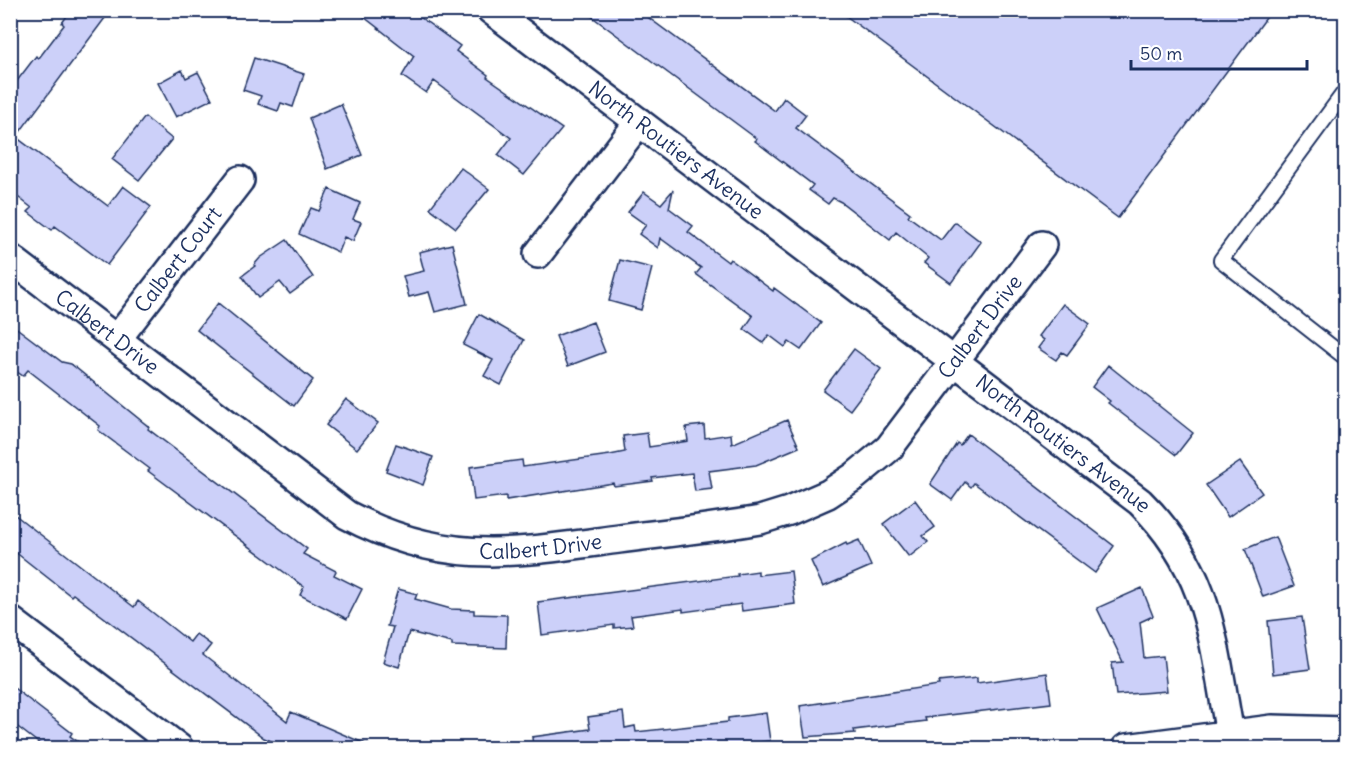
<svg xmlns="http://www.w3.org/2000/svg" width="1356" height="759" font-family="Delius,sans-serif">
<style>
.building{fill:#ccd0f9;stroke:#1b2f5e;stroke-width:1.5}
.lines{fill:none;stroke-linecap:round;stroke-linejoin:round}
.lane-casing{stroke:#1b2f5e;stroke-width:18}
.street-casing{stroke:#1b2f5e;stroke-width:32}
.lane{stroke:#fff;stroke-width:14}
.street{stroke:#fff;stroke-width:27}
.labels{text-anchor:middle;stroke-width:6;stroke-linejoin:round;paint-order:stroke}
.street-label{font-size:21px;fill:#1b2f5e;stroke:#fff}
</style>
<rect width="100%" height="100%" fill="#fff"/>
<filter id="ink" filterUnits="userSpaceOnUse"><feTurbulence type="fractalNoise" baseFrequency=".0167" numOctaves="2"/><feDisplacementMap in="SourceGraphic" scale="12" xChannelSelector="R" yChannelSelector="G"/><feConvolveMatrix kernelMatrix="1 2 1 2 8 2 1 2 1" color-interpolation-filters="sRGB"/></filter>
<g filter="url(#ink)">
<path class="building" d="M71 10H111L16 137 108 206 123 186 151 207 107 265 55 226 52 230 28 212 32 208 10 191V90L36 56 39 58 64 25 62 23Z
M355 10H410L460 46 456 51 488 75 487 77 562 129 524 175 498 155 511 138 434 81 426 93 402 76 414 56Z
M583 10H638L775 111 784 98 806 115 796 128 910 213 908 216 941 240 955 222 981 242 951 283 924 263 928 258 896 232 890 240 841 202 833 198 828 204 809 190 813 185 755 141 757 139Z
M838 10H1272L1118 218Z
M254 58 304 74 293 107 281 103 278 111 258 104 261 96 243 90Z
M182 70 186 78 198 72 212 99 176 117 158 83Z
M341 104 362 155 327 169 309 118Z
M145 117 172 139 139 180 112 159Z
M461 168 489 189 456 228 430 208Z
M329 189 360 203 353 219 361 222 353 241 344 237 338 252 299 234 311 208 319 211Z
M673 190 669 208 693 226 688 232 728 262 730 259 773 291 774 288 821 323 801 350 789 342 785 347 769 335 763 343 744 329 753 316 696 274 701 268 660 238 658 248 639 234 646 225 628 212 644 192 661 204Z
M287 240 313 277 290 294 280 282 258 298 242 276 255 266 254 265 260 258Z
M452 244 467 304 435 312 429 292 409 297 403 276 424 271 419 252Z
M620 260 652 268 641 310 609 301Z
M218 303 313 380 294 406 197 330Z
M1063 304 1090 324 1067 355 1062 352 1056 360 1038 348 1044 340 1039 336Z
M479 314 524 340 501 385 484 376 493 360 463 345Z
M593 322 605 352 568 366 556 336Z
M10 323 62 362 71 364 149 427 148 429 307 549 303 554 336 571 334 575 362 589 347 619 300 595 304 587 148 471 150 469 98 430 100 426 28 370 23 376 10 367Z
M854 349 881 369 850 410 823 390Z
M1108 365 1193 433 1176 455 1108 403 1110 401 1092 387Z
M346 399 378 423 357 449 326 425Z
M787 420 799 447 756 465 709 471 712 489 695 491 692 473 652 478 653 481 614 486 613 483 506 500V496L474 500 470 467 522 460 523 467 610 455 625 452 623 436 647 433 649 447 688 441 686 427 704 425 705 438 731 434 732 444Z
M968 434 1114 546 1095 573 974 483 971 487 965 482 952 500 930 484 957 443 960 445Z
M396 444 433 457 423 485 386 471Z
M1240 462 1262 493 1228 517 1206 485Z
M915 500 935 527 923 536 928 542 909 557 883 524Z
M10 511 134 607 138 601 190 642 196 634 211 645 203 655 287 721 291 712 375 748H288L264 738 73 594 71 596 10 548Z
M1275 537 1294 586 1263 597 1245 549Z
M859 540 871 566 823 587 811 561 846 543 847 545Z
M758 571V575L791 571 795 604 742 611 741 604 683 612V609L631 616 633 626 614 628V625L542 635 538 602 738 576 737 574Z
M1142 588 1153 616 1140 622 1144 658 1163 656 1167 691 1116 695 1112 663 1123 662 1097 608Z
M398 589 417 594 415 599 451 609 474 610V614L507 615 506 648 452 646V643L409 632 399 667 383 662 393 627 387 626Z
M1302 617 1310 669 1273 674 1268 621Z
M1047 673 1051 703 925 718 926 721 854 730 855 733 805 737 800 706 939 685 938 682 977 678V683Z
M10 685 72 733 70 736 87 748H45L10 721Z
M623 712 625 728 635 726 636 732 728 722V718L766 713 770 741 762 742V744L712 748H533L532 737 590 729 588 717Z"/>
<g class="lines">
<defs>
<path id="lane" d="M1346 90 1221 260 1346 358"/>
<g id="street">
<path id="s1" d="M491 10 1140 502C1211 572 1213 642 1230 734"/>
<path d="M538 254 639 122"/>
<path id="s2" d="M10 258 347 515C445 567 515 553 619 539 666 533 713 528 760 520L789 511 828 494 855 476 889 448 1042 245"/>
<path id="s3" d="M117 339 240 180"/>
<path d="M10 620 179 748"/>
<path d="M1126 748 1272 729 1346 731"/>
</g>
</defs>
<use href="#lane" class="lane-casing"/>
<use href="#street" class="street-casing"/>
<use href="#lane" class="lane"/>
<use href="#street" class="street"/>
</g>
</g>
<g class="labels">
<g class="street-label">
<text dy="7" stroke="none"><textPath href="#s1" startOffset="232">North Routiers Avenue</textPath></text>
<text dy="7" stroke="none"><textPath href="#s3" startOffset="100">Calbert Court</textPath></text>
<text dy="7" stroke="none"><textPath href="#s2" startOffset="1146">Calbert Drive</textPath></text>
<text dy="7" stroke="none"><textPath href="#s2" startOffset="122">Calbert Drive</textPath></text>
<text dy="7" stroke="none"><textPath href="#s1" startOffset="718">North Routiers Avenue</textPath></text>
<text dy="7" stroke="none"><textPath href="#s2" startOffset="624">Calbert Drive</textPath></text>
</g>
</g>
<rect width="1356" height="759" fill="none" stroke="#fff" stroke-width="36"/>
<rect x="18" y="18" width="1320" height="723" fill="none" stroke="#1b2f5e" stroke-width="2" filter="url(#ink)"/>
<path d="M1131 60v9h176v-9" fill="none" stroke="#1b2f5e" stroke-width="3"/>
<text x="1140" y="60" font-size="18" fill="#1b2f5e" stroke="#ffffff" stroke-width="4.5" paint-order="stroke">50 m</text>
</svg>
